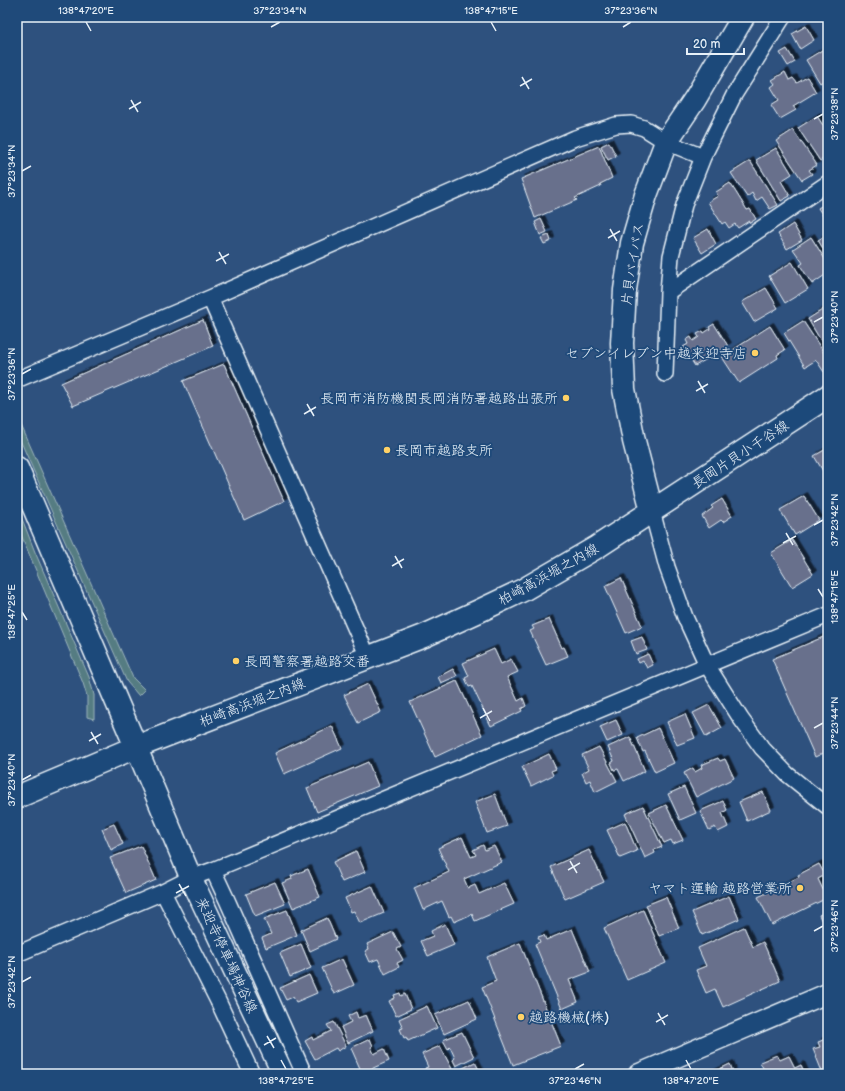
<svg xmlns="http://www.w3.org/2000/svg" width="845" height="1091" font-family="'Balsamiq Sans','Klee One',sans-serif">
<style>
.green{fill:#557b82;stroke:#9eb6bd}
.building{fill:#686f8c;stroke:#e8f1f8;filter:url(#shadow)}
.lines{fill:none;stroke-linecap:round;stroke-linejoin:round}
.minor-casing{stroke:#e8f1f8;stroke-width:18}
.tertiary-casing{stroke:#e8f1f8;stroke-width:22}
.secondary-casing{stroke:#e8f1f8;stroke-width:24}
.primary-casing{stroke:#e8f1f8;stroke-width:25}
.motorway-casing{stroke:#e8f1f8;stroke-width:25}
.minor{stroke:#1f4a7a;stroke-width:15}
.tertiary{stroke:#1f4a7a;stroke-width:19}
.secondary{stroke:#1f4a7a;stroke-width:21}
.primary{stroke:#1f4a7a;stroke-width:22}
.motorway{stroke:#1f4a7a;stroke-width:22}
.ticks{fill:none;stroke:#e8f1f8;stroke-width:1.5}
.poi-dot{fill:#ffd166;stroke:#1f4a7a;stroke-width:1.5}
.labels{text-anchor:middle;stroke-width:3.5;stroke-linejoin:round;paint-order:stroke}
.street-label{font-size:14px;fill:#e8f1f8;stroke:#1f4a7a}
.poi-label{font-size:14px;fill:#e8f1f8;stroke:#1f4a7a;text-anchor:end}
.neatline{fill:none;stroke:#e8f1f8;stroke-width:1.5}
.ticks-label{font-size:10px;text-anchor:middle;fill:#e8f1f8}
</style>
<defs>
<filter id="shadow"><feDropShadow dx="3.5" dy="-3.5" stdDeviation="0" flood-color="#0009"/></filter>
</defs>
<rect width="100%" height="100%" fill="#2e517e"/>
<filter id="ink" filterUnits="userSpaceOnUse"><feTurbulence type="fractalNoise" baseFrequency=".025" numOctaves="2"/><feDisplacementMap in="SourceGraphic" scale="8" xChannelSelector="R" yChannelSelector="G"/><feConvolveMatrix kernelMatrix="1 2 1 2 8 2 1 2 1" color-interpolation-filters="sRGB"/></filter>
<g filter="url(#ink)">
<path class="green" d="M17 416 133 678 145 690 139 696 127 682 17 433Z
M17 506 35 552 89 677 94 695V719L87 717V696L83 683 17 525Z"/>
<path class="building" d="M806 26 814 40 800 49 792 34Z
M827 47 828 49V78L820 83 806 60Z
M787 49 795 62 788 66 780 53Z
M785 72 789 80 793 78 797 83 807 77 816 92 793 106 796 110 780 119 771 105 779 100 771 87 775 84 772 80Z
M817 116 828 133V156L820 161 798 128Z
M793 130 817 165 809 170 812 174 802 180 776 141Z
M609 142 616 156 608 160 601 146Z
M599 146 612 178 600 184 601 186 575 198 577 200 535 218 521 179Z
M776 148 792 174 781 181 790 196 781 201 756 160Z
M750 161 778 205 770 209 762 197 756 201 752 193 747 197 731 173Z
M730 183 747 210 750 209 756 219 750 223 749 221 738 228 735 224 729 228 725 222 722 224 708 202 718 196 716 192Z
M828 202V222H827L818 208Z
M541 219 547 232 540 235 535 222Z
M793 224 802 240 787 249 778 234Z
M708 229 716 244 702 253 693 238Z
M828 234V257L818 240Z
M549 235 551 241 544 244 541 238Z
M811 237 828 264V273L812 284 800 265 803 263 793 249Z
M792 262 808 289 785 303 769 276Z
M766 288 778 308 754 322 742 302Z
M827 307 828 310V344L824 346 808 319Z
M203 320 213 346 73 406 61 383Z
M803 321 828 359V370L824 372 816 360 805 367 784 333Z
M714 324 728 346 695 366 683 347 688 344 686 340 691 337 693 341 699 337 697 334 703 331 704 333 710 329 709 327Z
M770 326 785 350 777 355 778 358 739 383 722 357Z
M224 364 284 501 244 520 183 381Z
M828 448V468L823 471 814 456Z
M804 496 819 520 795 535 780 510Z
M722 499 732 516 723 522 721 520 709 528 702 516 713 508 711 506Z
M792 540 813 574 792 587 771 553Z
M621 578 642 626 626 633 605 586Z
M549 619 562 648 564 647 568 656 546 665 530 631 534 629 532 626Z
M828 635V751L815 757 772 659Z
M642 637 647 650 636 654 631 641Z
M494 649 501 664 511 659 518 672 507 677 518 701 523 698 526 706 521 709 522 711 491 726 472 686 469 687 465 678 469 676 463 663Z
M648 654 653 665 647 668 643 661 639 663 637 659Z
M453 669 457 676 441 683 438 677Z
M457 681 482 735 435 757 410 702Z
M368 684 381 712 358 723 344 695Z
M709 705 722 728 706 737 693 713Z
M685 714 695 738 677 745 667 722Z
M616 720 623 735 607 742 600 727Z
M332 726 342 748 284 774 275 753Z
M658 728 674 763 655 772 645 751 643 752 637 738Z
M630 737 645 771 624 781 618 769 614 770 611 763 614 761 608 747Z
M599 747 617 781 595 792 590 780 586 782 582 773 589 769 582 755Z
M549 754 556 769 551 771 553 775 531 786 522 767Z
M718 758 720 761 725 759 734 778 696 797 684 773 693 768 695 772 702 768 701 765Z
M368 762 378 786 317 812 307 788Z
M684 787 696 813 680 820 668 794Z
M763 792 771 810 747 821 739 802Z
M495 794 507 826 487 833 475 802Z
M723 801 727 810 722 813 728 827 718 832 715 827 709 830 700 811Z
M666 805 683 840 673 844 671 840 664 843 649 813Z
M643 806 662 847 654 850 655 853 645 858 625 814Z
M625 822 637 851 620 858 607 830Z
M114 824 123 844 111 850 102 829Z
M462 837 471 857 476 855 473 850 483 845 485 850 494 846 502 862 464 879 468 888 475 885 479 894 504 883 514 904 475 921 472 914 454 922 451 916 449 917 442 901 423 910 414 888 449 872 438 848Z
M141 846 156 880 126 893 110 858Z
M589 850 604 882 565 899 551 867Z
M356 851 365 872 342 882 333 862Z
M819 864 825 875 818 879 827 898 772 925 758 897 799 877 798 875Z
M308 869 320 897 293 908 282 883 292 879 291 876Z
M275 882 285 904 255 916 246 894Z
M372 886 384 913 360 923 354 911 351 912 345 898Z
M729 896 739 919 702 935 692 912Z
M666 897 679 928 659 936 646 905Z
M287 910 297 935 266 948 262 938 271 934 264 919Z
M643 910 666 963 627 980 604 928Z
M828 911V936L819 915Z
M327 918 336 939 310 951 301 930Z
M445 924 454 945 428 956 421 941 433 936 431 931Z
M744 927 753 947 763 942 780 981 723 1007 715 989 706 993 696 970 706 966 698 948Z
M572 929 590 972 569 980 578 1002 562 1009 535 944 540 942 538 937 544 935 546 940Z
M393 932 401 947 397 949 403 960 397 963 399 967 385 974 378 959 370 962 365 951 369 949 367 944Z
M520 943 561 1046 513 1065 482 987 496 981 487 957Z
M301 944 311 968 290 977 280 953Z
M342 959 354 985 334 994 322 968Z
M309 975 317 993 296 1002 293 997 286 1000 280 988Z
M400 993 401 996 405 994 411 1009 396 1016 389 1001 395 998 394 995Z
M469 1000 477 1019 444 1034 435 1015Z
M427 1006 437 1028 408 1041 406 1037 404 1038 400 1029 403 1028 399 1019Z
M356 1012 358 1018 366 1015 373 1031 348 1043 341 1027 351 1022 348 1016Z
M334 1022 346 1046 338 1051 336 1048 315 1059 305 1041 312 1037 313 1040 331 1031 327 1025Z
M462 1032 474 1057 456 1066 453 1060 455 1058 450 1047 448 1049 443 1040Z
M828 1038V1074H823L813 1049 820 1047 818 1042Z
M370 1039 373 1046 371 1047 374 1054 384 1049 389 1061 362 1073 351 1048Z
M440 1046 452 1069 441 1074H427L425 1068 428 1067 422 1054Z
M777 1055 780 1060 789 1056 795 1068 801 1065 805 1074H766L760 1062Z
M475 1062 481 1074H461L463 1073 461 1069Z
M730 1064 733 1072 727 1074H709Z"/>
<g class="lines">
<defs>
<path id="minor" d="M668 292 828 183
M210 298 368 657
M665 374 668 292 671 256 684 205 703 157 734 95 783 17
M17 377 21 378 210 298 575 138 616 125 631 124 644 128 666 142 703 157
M652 511 667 567 685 617 707 665 741 719 762 748 787 774 828 807
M213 870 227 900 304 1074
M163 892 218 1001 252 1074
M17 954 163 892 191 878 213 870 828 615"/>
<path id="tertiary" d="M638 1074 828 993"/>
<path id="secondary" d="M136 747 191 878 283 1074"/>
<path id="primary" d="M652 511 634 441 624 389 622 343 625 290 632 243 646 195 666 142 695 99 743 17
M17 797 136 747 424 636 479 611 523 590 597 547 828 396"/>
<path id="motorway" d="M17 468 136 747"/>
</defs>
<use href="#minor" class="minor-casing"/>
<use href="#tertiary" class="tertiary-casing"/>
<use href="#secondary" class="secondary-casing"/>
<use href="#primary" class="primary-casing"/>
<use href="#motorway" class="motorway-casing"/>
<use href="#minor" class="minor"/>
<use href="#tertiary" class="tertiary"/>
<use href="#secondary" class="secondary"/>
<use href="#primary" class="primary"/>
<use href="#motorway" class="motorway"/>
</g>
</g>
<path class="ticks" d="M86 22 91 31M491 22 496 31M271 27 280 22M623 27 631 22M522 77 529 89M520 86 532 79M131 100 138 112M129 109 141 102M814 119 823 114M22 171 31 166M610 229 617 241M608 238 620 231M219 252 226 264M216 261 229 254M814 322 823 317M22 374 31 369M698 381 705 393M696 391 708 384M307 404 314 416M304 414 316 407M814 525 823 520M786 533 793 545M783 543 796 536M395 556 402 568M392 566 404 559M818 589 823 597M22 612 27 620M483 708 490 721M480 718 492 711M814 728 823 723M91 732 98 744M89 741 101 734M22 780 31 775M570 861 577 873M568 870 580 863M179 884 186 896M176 893 189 886M814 931 823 926M22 982 31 977M658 1013 665 1025M656 1022 668 1015M267 1036 274 1048M264 1045 276 1038M281 1060 286 1069M686 1060 691 1069M575 1069 584 1064"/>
<g class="poi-dot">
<circle cx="755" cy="353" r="4"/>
<circle cx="566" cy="398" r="4"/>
<circle cx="387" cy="450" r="4"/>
<circle cx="236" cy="661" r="4"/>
<circle cx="800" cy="888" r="4"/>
<circle cx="521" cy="1017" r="4"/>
</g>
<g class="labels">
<g class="street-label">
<text transform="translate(632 264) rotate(-81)" y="5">片貝バイパス</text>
<text transform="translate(740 454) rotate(-33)" y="5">長岡片貝小千谷線</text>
<text transform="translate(548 574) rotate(-29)" y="5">柏崎高浜堀之内線</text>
<text transform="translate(252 702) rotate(-21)" y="5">柏崎高浜堀之内線</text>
<text transform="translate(227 955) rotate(65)" y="5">来迎寺停車場神谷線</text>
</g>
<g class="poi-label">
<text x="747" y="358">セブンイレブン中越来迎寺店</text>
<text x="558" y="403">長岡市消防機関長岡消防署越路出張所</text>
<text x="395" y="455" text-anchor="start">長岡市越路支所</text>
<text x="244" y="666" text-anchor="start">長岡警察署越路交番</text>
<text x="792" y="893">ヤマト運輸 越路営業所</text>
<text x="529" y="1022" text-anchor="start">越路機械(株)</text>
</g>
</g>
<rect width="845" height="1091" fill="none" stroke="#1f4a7a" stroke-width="44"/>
<path d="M687 48v6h57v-6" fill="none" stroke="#e8f1f8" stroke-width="2"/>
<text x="693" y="48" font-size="12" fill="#e8f1f8" stroke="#1f4a7a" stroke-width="3" paint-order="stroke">20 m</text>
<rect x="22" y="22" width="801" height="1047" class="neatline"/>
<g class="ticks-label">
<text x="86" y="14">138°47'20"E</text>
<text x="280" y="14">37°23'34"N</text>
<text x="491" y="14">138°47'15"E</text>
<text x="631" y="14">37°23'36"N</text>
<text transform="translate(834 114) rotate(-90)" y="4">37°23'38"N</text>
<text transform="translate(11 171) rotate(-90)" y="4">37°23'34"N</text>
<text transform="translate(834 317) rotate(-90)" y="4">37°23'40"N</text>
<text transform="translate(11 374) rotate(-90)" y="4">37°23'36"N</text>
<text transform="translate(834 520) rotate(-90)" y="4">37°23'42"N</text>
<text transform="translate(834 597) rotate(-90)" y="4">138°47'15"E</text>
<text transform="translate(11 612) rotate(-90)" y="4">138°47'25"E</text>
<text transform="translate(834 723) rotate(-90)" y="4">37°23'44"N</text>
<text transform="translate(11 780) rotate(-90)" y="4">37°23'40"N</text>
<text transform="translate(834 926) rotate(-90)" y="4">37°23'46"N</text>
<text transform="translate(11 982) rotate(-90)" y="4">37°23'42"N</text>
<text x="286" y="1084">138°47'25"E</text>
<text x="575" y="1084">37°23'46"N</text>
<text x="691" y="1084">138°47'20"E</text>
</g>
</svg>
